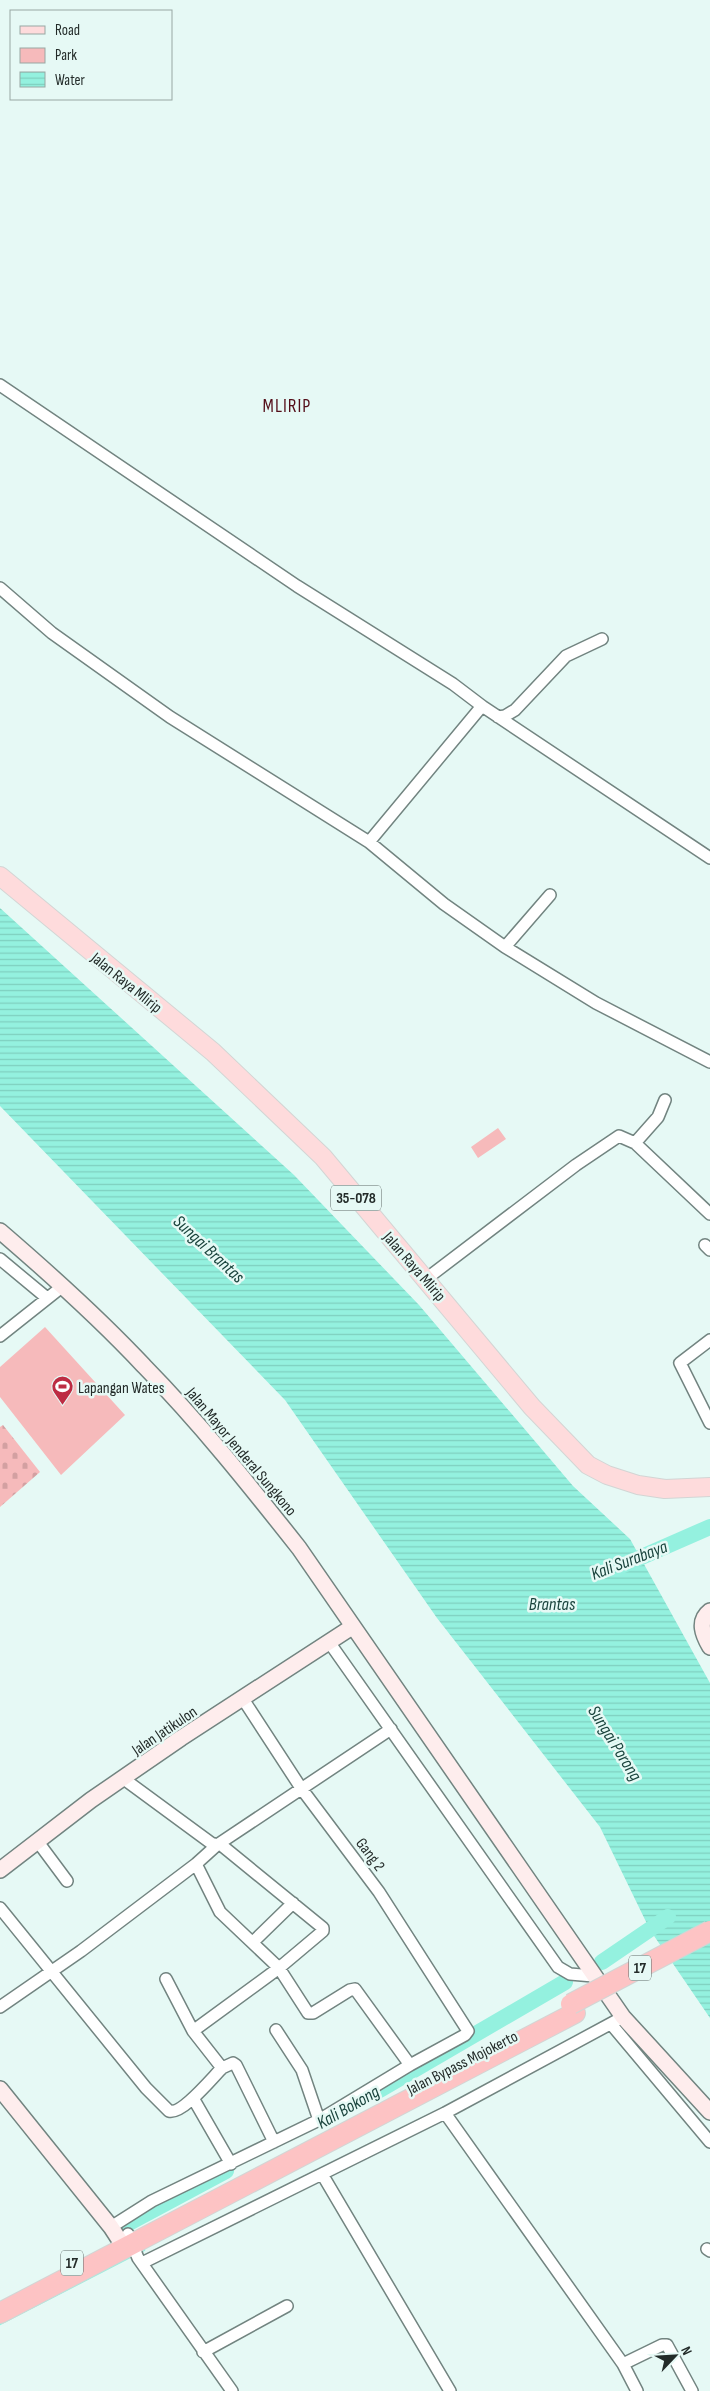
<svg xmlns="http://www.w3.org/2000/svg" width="710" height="2391" font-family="'Sofia Sans Condensed',sans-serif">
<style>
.green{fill:#f6babb}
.cemetery{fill:url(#cemetery-stones)}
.water{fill:url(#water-rules)}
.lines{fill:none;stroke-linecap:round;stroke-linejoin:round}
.stream{stroke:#94f1df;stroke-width:2.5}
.river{stroke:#94f1df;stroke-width:16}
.street-casing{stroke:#728480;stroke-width:14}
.secondary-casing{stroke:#728480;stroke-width:18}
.primary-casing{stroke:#d3d5d4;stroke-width:20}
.highway-casing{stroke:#d3d5d4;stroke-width:22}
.street{stroke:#fff;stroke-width:11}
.secondary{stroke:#feeded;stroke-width:15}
.primary{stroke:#fedbdc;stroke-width:18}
.highway{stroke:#fdc3c4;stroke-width:20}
.highway-bridge-casing{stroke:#d3d5d4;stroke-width:22;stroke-linecap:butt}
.highway-bridge{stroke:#fdc3c4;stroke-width:20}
.labels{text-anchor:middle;stroke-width:5;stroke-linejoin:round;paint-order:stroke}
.shield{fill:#e6f9f5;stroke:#5e6966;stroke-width:1}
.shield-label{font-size:15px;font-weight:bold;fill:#232b29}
.street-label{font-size:16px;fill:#232b29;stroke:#e6f9f5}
.poi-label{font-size:16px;fill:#232b29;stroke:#e6f9f5;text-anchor:start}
.water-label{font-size:18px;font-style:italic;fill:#1a443d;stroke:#e6f9f5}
.quarter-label{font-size:19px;letter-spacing:1px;fill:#540e19;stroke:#e6f9f5}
</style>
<defs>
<pattern id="cemetery-stones" width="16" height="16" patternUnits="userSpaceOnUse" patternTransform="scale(1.25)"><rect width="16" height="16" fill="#f6babb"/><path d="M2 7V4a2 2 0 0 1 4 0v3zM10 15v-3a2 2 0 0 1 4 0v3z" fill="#d3a0a1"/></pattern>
<pattern id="water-rules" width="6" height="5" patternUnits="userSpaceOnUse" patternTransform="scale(1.25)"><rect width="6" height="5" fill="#94f1df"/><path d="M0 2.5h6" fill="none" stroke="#7fcfbf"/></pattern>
</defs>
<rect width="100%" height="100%" fill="#e6f9f5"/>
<path class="green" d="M498 1128 506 1139 478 1158 471 1147Z
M45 1327 125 1415 61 1475 0 1397V1367Z"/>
<path class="cemetery" d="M3 1425 40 1472 0 1507V1427Z"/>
<path class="water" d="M0 908 294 1175 419 1305 573 1486 630 1539 710 1683V2018L650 1930 600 1827 437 1618 285 1400 0 1106Z"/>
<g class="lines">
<path class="stream" d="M139 2253 144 2250
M0 2324 134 2255"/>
<path class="river" d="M621 1566 710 1527
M602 1962 668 1917
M376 2092 565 1982
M127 2224 226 2171"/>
<defs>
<path id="street" d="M0 385 297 586 453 684 482 706 369 842
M0 588 52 633 170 717 369 842 444 904 505 947 596 1003 710 1062
M482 706 710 858
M498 717 505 716 515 710 566 656 602 639
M505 947 550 895
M635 1143 658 1117 665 1100
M705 1245 710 1250
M0 1259 47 1298
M426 1279 576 1165 619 1136 635 1143 710 1214
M0 1336 63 1286
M710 1340 680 1363 710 1423
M329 1642 558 1967 570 1974 593 1976
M124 1779 211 1843 217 1845
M38 1842 67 1881
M220 1844 323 1928V1931L279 1968 193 2031 222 2068 233 2063 236 2065 274 2142
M196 1864 220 1912 279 1968 308 2013H313L350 1990 355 1989 410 2065
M0 1908 146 2088 169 2111C182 2115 212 2078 222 2068
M253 1942 293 1903
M166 1979 193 2031
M0 2007 81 1951 196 1864 217 1845 391 1729
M611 2024 710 2142
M276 2030 302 2070 319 2120
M193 2098 231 2164
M445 2113 623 2364 637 2391
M322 2174 450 2391
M111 2227 152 2201 319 2120 410 2065 465 2035 468 2031 379 1892 301 1788 243 1699
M128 2234 138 2258 232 2391
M707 2249 710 2251
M142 2263 445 2113 623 2017
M203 2352 287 2306
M623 2364 662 2345H667L692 2391"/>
<path id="secondary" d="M0 1231C50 1274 99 1318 144 1366 200 1423 250 1486 299 1548L623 2017 710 2112
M710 1611C697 1621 703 1635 710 1647
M0 1870 91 1800 181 1738 352 1627
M0 2089 111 2227 124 2247"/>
<path id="primary" d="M0 876 213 1052 323 1157 532 1407 588 1465 607 1475 638 1485 665 1489 710 1487"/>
<path id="highway" d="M0 2313 575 2013"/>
</defs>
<use href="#street" class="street-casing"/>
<use href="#secondary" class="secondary-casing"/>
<use href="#primary" class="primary-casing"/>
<use href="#highway" class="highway-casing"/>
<use href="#street" class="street"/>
<use href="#secondary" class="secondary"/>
<use href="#primary" class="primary"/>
<use href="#highway" class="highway"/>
<defs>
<path id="highway-bridge" d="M571 2004 710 1931"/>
</defs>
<use href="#highway-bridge" class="highway-bridge-casing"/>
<use href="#highway-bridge" class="highway-bridge"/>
</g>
<defs>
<symbol id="stadium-pin" viewBox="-11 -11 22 30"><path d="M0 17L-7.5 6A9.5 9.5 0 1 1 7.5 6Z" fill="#bd2c43" stroke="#e6f9f5"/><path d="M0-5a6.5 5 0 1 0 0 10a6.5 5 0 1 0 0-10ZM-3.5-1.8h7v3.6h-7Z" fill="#fff"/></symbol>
</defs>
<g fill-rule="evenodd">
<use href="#stadium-pin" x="50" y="1374" width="25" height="34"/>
</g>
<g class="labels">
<g class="shield">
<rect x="331" y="1185.5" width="50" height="25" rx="4"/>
<rect x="629" y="1955.5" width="22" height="25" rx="4"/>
<rect x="61" y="2250.5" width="22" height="25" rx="4"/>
</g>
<g class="shield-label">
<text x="356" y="1203">35-078</text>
<text x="640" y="1973">17</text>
<text x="72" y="2268">17</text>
</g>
<g class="street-label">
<text transform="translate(127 982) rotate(39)" y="6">Jalan Raya Mlirip</text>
<text transform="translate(415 1266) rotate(49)" y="6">Jalan Raya Mlirip</text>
<text transform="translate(242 1451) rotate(50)" y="6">Jalan Mayor Jenderal Sungkono</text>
<text transform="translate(164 1730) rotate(-34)" y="6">Jalan Jatikulon</text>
<text transform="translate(371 1854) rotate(53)" y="6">Gang 2</text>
<text transform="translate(462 2062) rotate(-27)" y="6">Jalan Bypass Mojokerto</text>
</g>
<g class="poi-label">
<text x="78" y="1393">Lapangan Wates</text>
</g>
<g class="water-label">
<text transform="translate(209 1249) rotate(43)" y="6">Sungai Brantas</text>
<text transform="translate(629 1560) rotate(-21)" y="6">Kali Surabaya</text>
<text x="552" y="1610">Brantas</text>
<text transform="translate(615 1743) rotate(58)" y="6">Sungai Porong</text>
<text transform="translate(348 2107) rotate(-30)" y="6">Kali Bokong</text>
</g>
<g class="quarter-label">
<text x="287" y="412">MLIRIP</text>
</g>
</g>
<rect x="10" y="10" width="162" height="90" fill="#e6f9f5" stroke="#98a7a3"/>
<rect x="20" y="26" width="25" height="8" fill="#fedbdc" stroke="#98a7a3"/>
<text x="55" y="35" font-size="15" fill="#232b29">Road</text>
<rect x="20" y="48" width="25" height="15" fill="#f6babb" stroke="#98a7a3"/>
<text x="55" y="60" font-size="15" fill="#232b29">Park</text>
<rect x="20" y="72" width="25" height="15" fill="url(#water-rules)" stroke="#98a7a3"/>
<text x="55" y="85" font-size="15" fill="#232b29">Water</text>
<g transform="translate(675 2356) rotate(65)" stroke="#e6f9f5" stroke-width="4" paint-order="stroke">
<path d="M0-4L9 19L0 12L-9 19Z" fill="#232b29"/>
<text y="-8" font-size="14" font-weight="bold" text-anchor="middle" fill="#232b29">N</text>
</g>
</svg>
